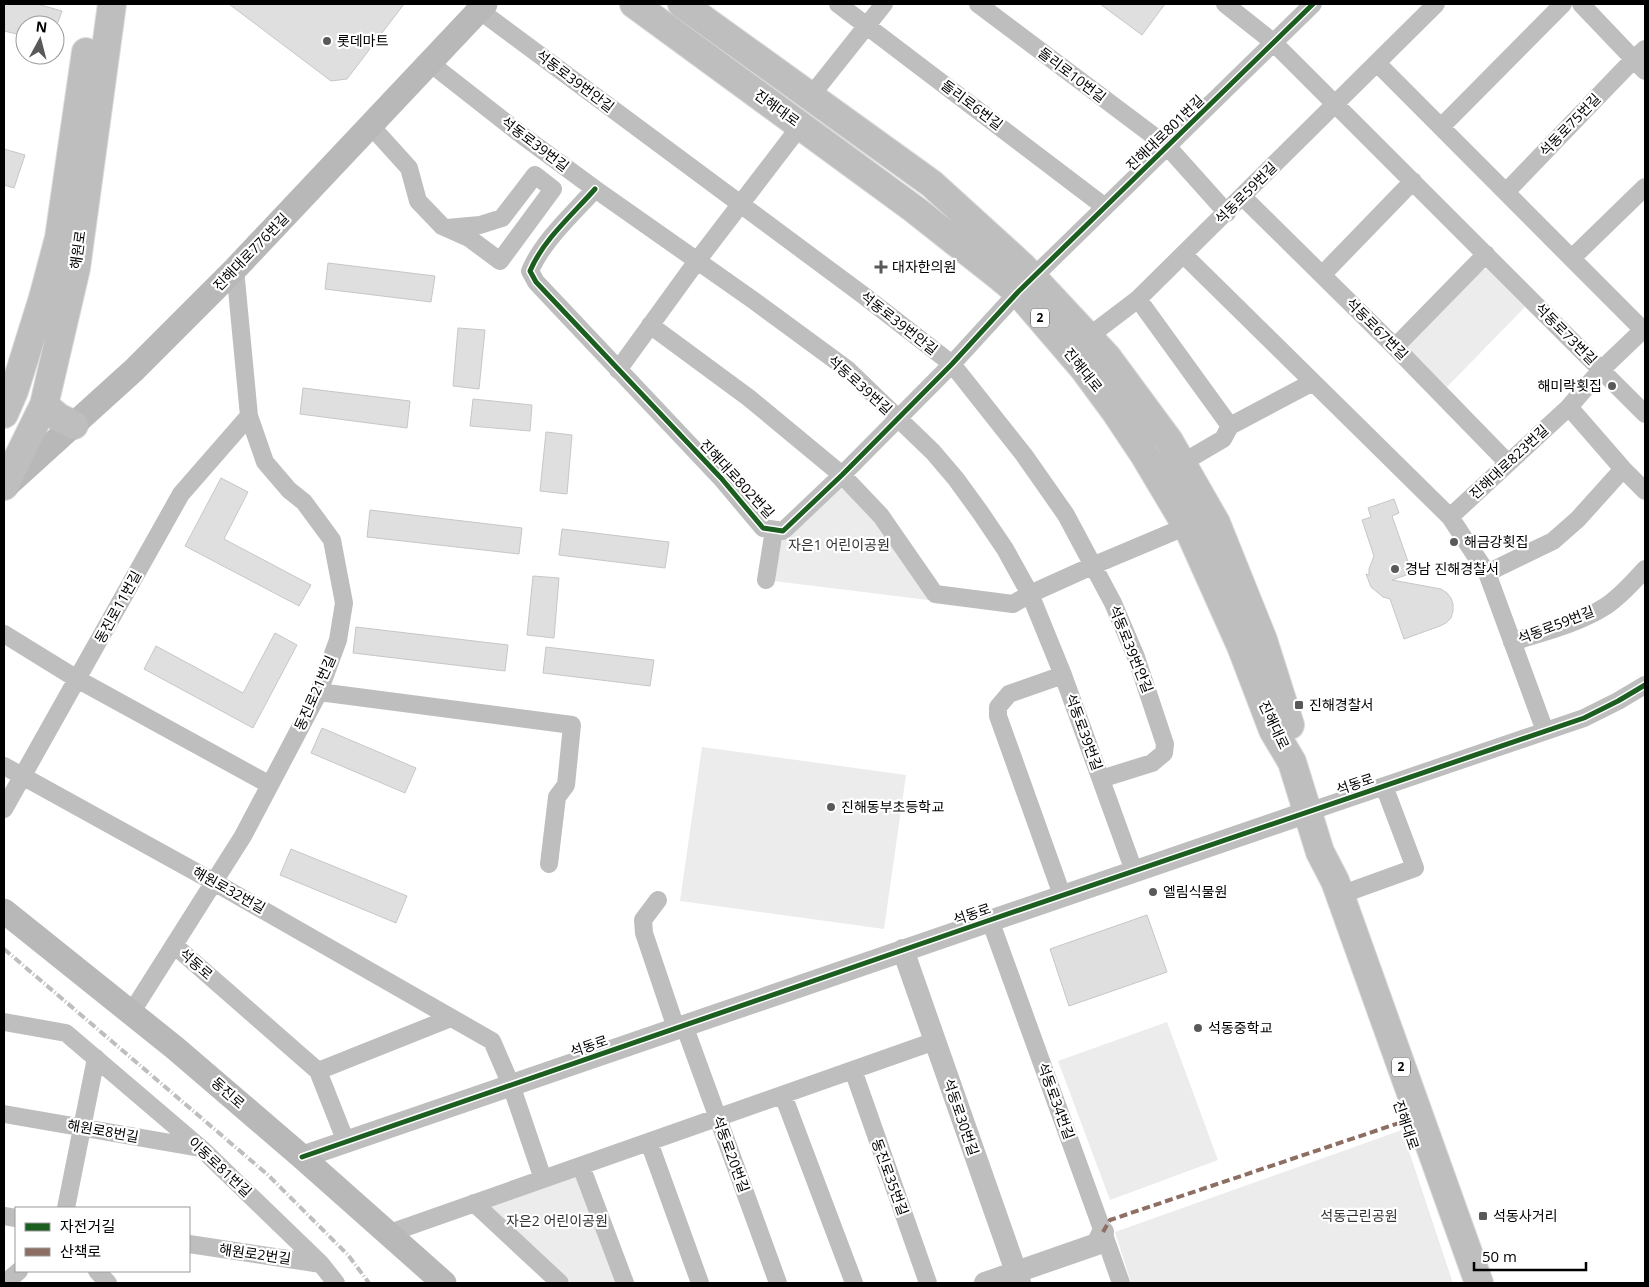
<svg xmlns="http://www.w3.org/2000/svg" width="1649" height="1287" font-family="'Open Sans','Noto Sans KR',sans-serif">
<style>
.green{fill:#ececec}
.building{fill:#dfdfdf;stroke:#c7c7c7}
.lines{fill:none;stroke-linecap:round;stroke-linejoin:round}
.primary-casing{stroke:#dbdbdb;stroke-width:30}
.minor{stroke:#bebebe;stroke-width:18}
.tertiary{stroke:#bebebe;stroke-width:22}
.secondary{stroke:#b8b8b8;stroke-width:25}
.primary{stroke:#bebebe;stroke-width:28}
.rail{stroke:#bebebe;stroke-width:4;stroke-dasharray:8 2.5 1 2.5;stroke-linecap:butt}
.quiet{stroke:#8d6e63;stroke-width:4;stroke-dasharray:8 4;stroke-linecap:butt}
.cycleway-casing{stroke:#fff;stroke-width:8}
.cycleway{stroke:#1b5e20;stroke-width:5}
.poi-dot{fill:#595959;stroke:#fff;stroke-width:2}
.labels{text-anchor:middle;stroke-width:4.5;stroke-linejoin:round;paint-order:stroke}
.shield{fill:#fff;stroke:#4c4c4c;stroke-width:1}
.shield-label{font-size:12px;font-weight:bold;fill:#000}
.poi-label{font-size:14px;fill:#000;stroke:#fff;text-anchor:start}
.street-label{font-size:14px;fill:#000;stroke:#fff}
.park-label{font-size:14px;fill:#333;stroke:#fff}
</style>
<rect width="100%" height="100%" fill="#fff"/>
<path class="green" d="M1487 269 1525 307 1447 387 1408 349 1409 340 1478 270Z
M843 482 876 519 930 594 928 600 774 581 779 540Z
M702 747 906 775 884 929 680 901Z
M1167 1022 1218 1160 1110 1200 1058 1061Z
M1402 1130 1453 1283H1131L1115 1232Z
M579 1174 620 1283H571L487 1208Z"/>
<path class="building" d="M4 4H37L62 11 57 25H25V36L4 31Z
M229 4H404L347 79 331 81Z
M1100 4H1165L1142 35Z
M4 149 25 155 14 188 4 185Z
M328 263 435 276 431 302 325 289Z
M458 328 485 330 479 389 453 386Z
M303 388 410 401 407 428 300 414Z
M473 399 532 405 530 431 470 426Z
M546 432 572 435 567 494 540 491Z
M221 478 248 492 224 539 311 585 299 606 185 546Z
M1394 499 1399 513 1392 516 1412 573 1392 580 1441 589 1447 593 1451 598 1453 604V611L1451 618 1446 623 1440 626 1404 639 1390 599 1383 597 1371 587 1366 574 1369 575V569L1374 556 1362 520 1371 517 1368 508Z
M370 510 522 528 519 554 367 537Z
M562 529 669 542 665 568 559 555Z
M533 576 559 578 554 638 527 635Z
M356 627 508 645 505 671 353 653Z
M275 633 297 645 253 728 144 669 156 646 243 693Z
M546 647 654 660 650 686 543 673Z
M322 728 416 768 405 793 311 753Z
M291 849 407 896 396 923 280 875Z
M1147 915 1167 972 1069 1006 1050 949Z"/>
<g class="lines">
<defs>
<path id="primary" d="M634 4 914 209 1000 277 1018 292 1084 369 1115 411 1145 456 1189 530 1241 646 1273 730 1292 762 1320 852 1335 881 1479 1283
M682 4 932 184 1022 266 1107 357 1169 441 1216 523 1263 640 1290 725
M44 405 58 417 74 425
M4 414 14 391 43 298 59 238 86 52
M4 486 44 405 76 268 112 4"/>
</defs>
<use href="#primary" class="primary-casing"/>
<path class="minor" d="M838 4 1105 207
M978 4 1167 146 1227 213
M1225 4 1273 42 1645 414
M1581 4 1645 71
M479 10 863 295 952 364 1024 455 1066 515 1113 603 1136 657 1165 744 1164 753 1152 763 1101 779
M430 63 523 136 595 189 753 300 847 369 933 452 956 479 980 512 1005 549 1030 594 1063 675 1134 871
M1377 63 1645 332
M810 97 884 4
M371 126 409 168 418 201 442 226 469 238 500 261 553 189 535 175 502 218 480 225 447 228
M1441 127 1563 4
M595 189C573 214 543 240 530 271L536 282 721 478 763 528 783 531 842 475 952 364 1018 292 1313 4
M1506 192 1634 59 1645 49
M1243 197 1395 347 1508 463
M1184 255 1450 517 1487 573 1545 731
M1572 258 1645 187
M1322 275 1413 181
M1138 299 1230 426
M650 325 749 398 842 475 881 516 935 594 1013 604 1030 594 1092 566 1187 526
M1088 337 1138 299 1436 4
M1395 347 1486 254
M618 370 697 261 801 125
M1569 407 1623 469 1645 491
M1230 426 1313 382
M1182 463 1223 439 1230 426
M1450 517 1569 407 1601 370 1645 328
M1487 573 1553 541 1578 519 1623 469
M766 580 774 530
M4 634 77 679 270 785
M1512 642C1544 632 1578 624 1606 606 1621 596 1633 582 1645 569
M319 692 572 725 566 785 557 797 549 864
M4 766 214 882 492 1041 511 1085 543 1179
M4 809 181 494 249 416
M1308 812 1584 718 1618 701 1645 685
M1062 895 998 716V707L1009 694 1063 675
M1340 895 1415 868 1384 786
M658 900 643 920 644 933 676 1028
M990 920 1103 1232 1121 1283
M174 945 318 1071 346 1142
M131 1013 243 836 319 692 338 640 344 603 332 540 304 502 289 490 265 462 249 416 235 269
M4 1022 66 1033 202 1149 321 1264 336 1283
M684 1025 778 1283
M853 1070 928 1283
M318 1071 451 1018
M783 1095 854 1283
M4 1114 200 1148
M649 1142 700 1283
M581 1166 625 1283
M474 1203 560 1283
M66 1208 96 1058
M4 1216 16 1218
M387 1234 935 1041
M189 1244 321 1264
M97 1271 108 1283
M5 1283 19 1271"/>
<path class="tertiary" d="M903 950 1020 1283
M302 1157 1308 812
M985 1283 1097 1244 1103 1232"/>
<path class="secondary" d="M6 486 134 370 235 269 485 4
M4 911 175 1048 302 1157 444 1283"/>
<use href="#primary" class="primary"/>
<path class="rail" d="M4 949 268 1175 348 1255 369 1283"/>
<path class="quiet" d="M1103 1232 1110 1220 1405 1121"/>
<defs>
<path id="cycleway" d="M595 189C573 214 543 240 530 271L536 282 721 478 763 528 783 531 842 475 952 364 1018 292 1313 4
M302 1157 990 920 1584 718 1618 701 1645 685"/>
</defs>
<use href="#cycleway" class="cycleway-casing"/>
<use href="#cycleway" class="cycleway"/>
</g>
<g class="poi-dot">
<circle cx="327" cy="41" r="5"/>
<path d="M878.5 259.5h5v5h5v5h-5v5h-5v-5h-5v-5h5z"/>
<circle cx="1612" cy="386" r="5"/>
<circle cx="1454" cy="542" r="5"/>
<circle cx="1395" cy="569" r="5"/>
<rect x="1294" y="700" width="10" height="10" rx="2.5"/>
<circle cx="831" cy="807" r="5"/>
<circle cx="1153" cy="892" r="5"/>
<circle cx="1198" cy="1028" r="5"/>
<rect x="1478" y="1211" width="10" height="10" rx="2.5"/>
</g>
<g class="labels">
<g class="shield">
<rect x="1031" y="308.5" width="18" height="19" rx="4"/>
<rect x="1392" y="1057.5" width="18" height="19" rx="4"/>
</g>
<g class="shield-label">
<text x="1040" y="322">2</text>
<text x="1401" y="1071">2</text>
</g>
<g class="poi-label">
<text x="337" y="46">롯데마트</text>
<text x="892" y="272">대자한의원</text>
<text x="1602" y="391" text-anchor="end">해미락횟집</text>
<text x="1464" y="547">해금강횟집</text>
<text x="1405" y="574">경남 진해경찰서</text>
<text x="1309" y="710">진해경찰서</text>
<text x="841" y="812">진해동부초등학교</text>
<text x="1163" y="897">엘림식물원</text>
<text x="1208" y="1033">석동중학교</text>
<text x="1493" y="1221">석동사거리</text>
</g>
<g class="street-label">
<text transform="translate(1072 75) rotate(37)" y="5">돌리로10번길</text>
<text transform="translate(575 81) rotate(37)" y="5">석동로39번안길</text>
<text transform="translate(972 105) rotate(37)" y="5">돌리로6번길</text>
<text transform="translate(777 108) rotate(36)" y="5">진해대로</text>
<text transform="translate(1570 125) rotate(-46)" y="5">석동로75번길</text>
<text transform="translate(1165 133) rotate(-44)" y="5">진해대로801번길</text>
<text transform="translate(535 144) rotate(37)" y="5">석동로39번길</text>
<text transform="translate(1246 193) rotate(-45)" y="5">석동로59번길</text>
<text transform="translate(78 250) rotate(-82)" y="5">해원로</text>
<text transform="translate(251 252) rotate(-46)" y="5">진해대로776번길</text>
<text transform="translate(899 323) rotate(38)" y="5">석동로39번안길</text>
<text transform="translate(1377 329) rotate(45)" y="5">석동로67번길</text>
<text transform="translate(1566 334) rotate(45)" y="5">석동로73번길</text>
<text transform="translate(1083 370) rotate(51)" y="5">진해대로</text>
<text transform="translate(860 385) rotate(42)" y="5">석동로39번길</text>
<text transform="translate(1509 462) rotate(-43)" y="5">진해대로823번길</text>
<text transform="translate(737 479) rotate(47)" y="5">진해대로802번길</text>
<text transform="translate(118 607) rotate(-61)" y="5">동진로11번길</text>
<text transform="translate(1556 625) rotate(-21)" y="5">석동로59번길</text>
<text transform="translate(1131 649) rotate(68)" y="5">석동로39번안길</text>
<text transform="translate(315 693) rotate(-66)" y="5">동진로21번길</text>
<text transform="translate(1274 725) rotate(65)" y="5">진해대로</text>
<text transform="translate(1084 732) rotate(70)" y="5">석동로39번길</text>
<text transform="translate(1355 784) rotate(-19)" y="5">석동로</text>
<text transform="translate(229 890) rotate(29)" y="5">해원로32번길</text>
<text transform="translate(972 914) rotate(-19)" y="5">석동로</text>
<text transform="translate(196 964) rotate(41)" y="5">석동로</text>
<text transform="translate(589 1046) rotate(-19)" y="5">석동로</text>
<text transform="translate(228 1093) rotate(41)" y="5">동진로</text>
<text transform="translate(1056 1101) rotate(70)" y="5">석동로34번길</text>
<text transform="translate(961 1117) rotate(71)" y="5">석동로30번길</text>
<text transform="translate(1406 1125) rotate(71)" y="5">진해대로</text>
<text transform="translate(103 1131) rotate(10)" y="5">해원로8번길</text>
<text transform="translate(731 1154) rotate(70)" y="5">석동로20번길</text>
<text transform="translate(220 1167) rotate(43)" y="5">이동로81번길</text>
<text transform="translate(890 1177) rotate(70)" y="5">동진로35번길</text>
<text transform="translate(255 1254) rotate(8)" y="5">해원로2번길</text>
</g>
<g class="park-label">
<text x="839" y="550">자은1 어린이공원</text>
<text x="1359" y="1221">석동근린공원</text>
<text x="557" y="1226">자은2 어린이공원</text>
</g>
</g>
<rect width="1649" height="1287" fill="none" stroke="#000000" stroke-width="10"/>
<rect x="15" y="1207" width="175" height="65" fill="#ffffff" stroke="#999999"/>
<rect x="25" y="1223" width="25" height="8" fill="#1b5e20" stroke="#999999"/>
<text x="60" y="1232" font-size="15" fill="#000000">자전거길</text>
<rect x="25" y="1248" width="25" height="8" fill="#8d6e63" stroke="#999999"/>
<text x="60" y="1257" font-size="15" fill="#000000">산책로</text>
<g transform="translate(40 40) rotate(7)"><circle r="24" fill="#ffffff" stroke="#999999"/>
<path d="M0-4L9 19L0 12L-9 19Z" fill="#595959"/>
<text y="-8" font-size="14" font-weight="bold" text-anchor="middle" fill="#000000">N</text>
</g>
<path d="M1474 1262v8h112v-8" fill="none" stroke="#000000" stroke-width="2.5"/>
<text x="1482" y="1262" font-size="15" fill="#000000" stroke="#ffffff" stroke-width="4" paint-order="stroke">50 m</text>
</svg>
